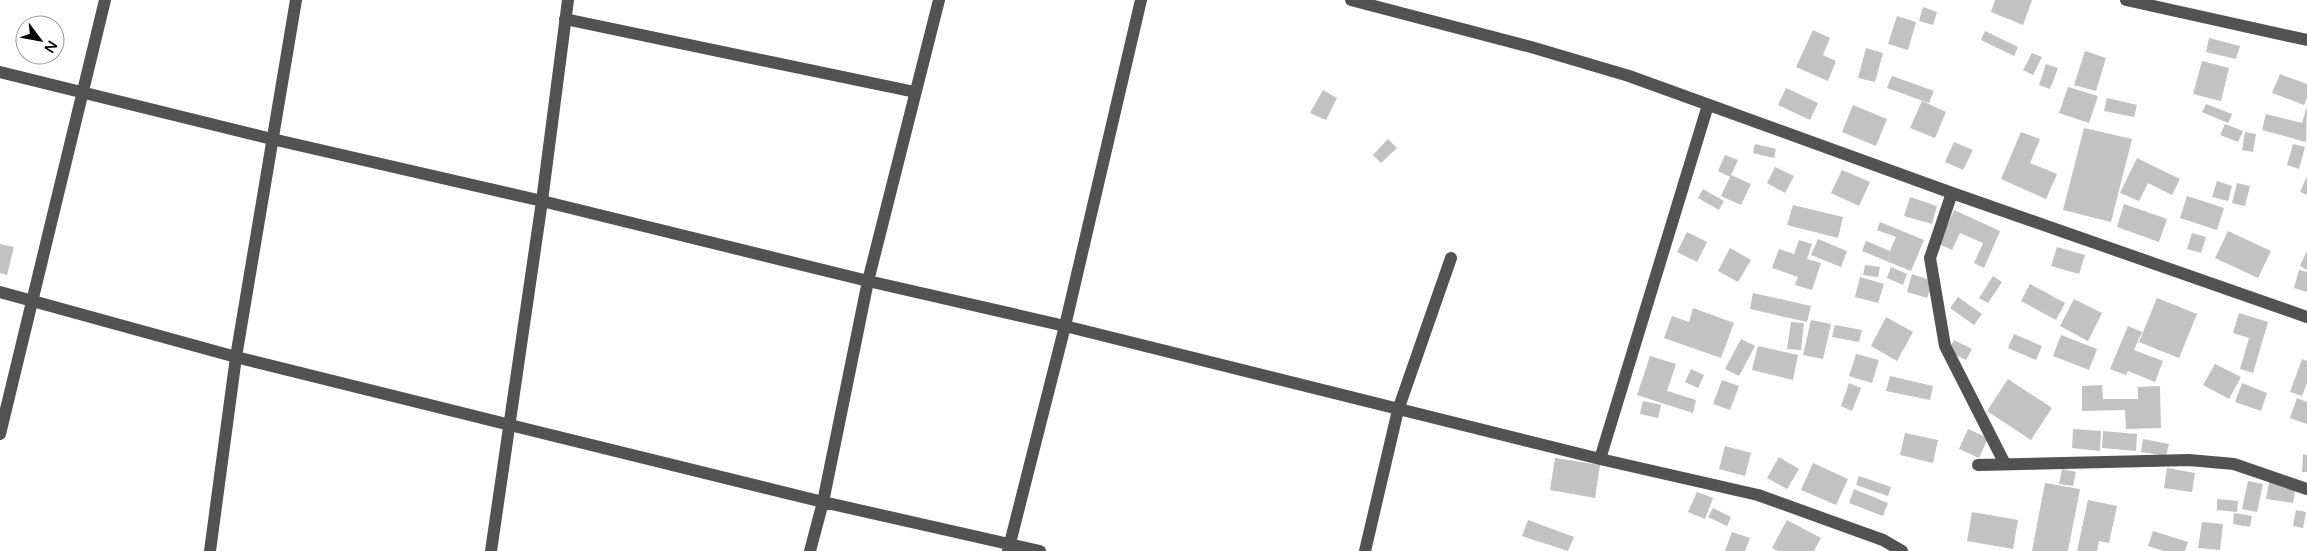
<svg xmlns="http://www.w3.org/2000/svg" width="2307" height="551" font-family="'Varela Round',sans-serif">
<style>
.building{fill:#c2c2c2}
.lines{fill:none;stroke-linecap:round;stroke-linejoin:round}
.minor{stroke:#525252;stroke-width:12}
</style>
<rect width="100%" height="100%" fill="#fff"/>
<path class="building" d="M1995 0H2032L2023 25 1991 12Z
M1923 7 1937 12 1933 25 1919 21Z
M1897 16 1916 22 1908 50 1888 44Z
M1813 30 1830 38 1823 55 1836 61 1828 81 1796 67Z
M1985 31 2018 47 2014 56 1981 40Z
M2209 38 2240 46 2236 59 2206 52Z
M1866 48 1883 53 1875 82 1858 78Z
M2085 51 2106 58 2096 91 2074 85Z
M2032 53 2042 57 2033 75 2023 70Z
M2202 61 2229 68 2221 101 2193 94Z
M2046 64 2058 68 2050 89 2039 85Z
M2280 74 2307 84V98L2304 105 2272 93Z
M1892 76 1934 91 1929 103 1887 88Z
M2068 87 2098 96 2089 123 2059 113Z
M1786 88 1818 103 1810 120 1778 105Z
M1323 90 1337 98 1326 120 1310 113Z
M2107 98 2137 105 2134 117 2104 111Z
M1922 101 1946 112 1935 138 1910 128Z
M2206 104 2232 114 2228 123 2202 112Z
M1853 105 1887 119 1876 146 1842 132Z
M2307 106 2306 142 2262 130 2266 114 2302 123Z
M2225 124 2243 131 2238 142 2220 135Z
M2084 128 2132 139 2111 222 2063 210Z
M2021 132 2040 139 2030 163 2057 174 2046 199 2001 179Z
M2245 132 2256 134 2253 152 2242 150Z
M1388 139 1397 148 1381 163 1373 155Z
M1954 142 1973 150 1963 170 1945 162Z
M1755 144 1776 149 1774 158 1753 153Z
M2293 144 2305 147 2299 169 2287 165Z
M1725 155 1738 160 1731 175 1751 184 1741 205 1721 196 1730 177 1718 171Z
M2137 158 2180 179 2172 195 2148 183 2139 201 2120 193Z
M1775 167 1794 176 1785 193 1767 183Z
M1842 170 1870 182 1859 206 1831 193Z
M2307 176V195L2300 192Z
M2217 181 2232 186 2228 201 2212 197Z
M2237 183 2250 186 2245 206 2232 203Z
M1703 189 1724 201 1719 210 1698 198Z
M2187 196 2224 208 2217 230 2180 218Z
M1910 197 1937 206 1932 224 1904 216Z
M2124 204 2167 219 2159 242 2117 227Z
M1793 205 1843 217 1838 238 1787 225Z
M1954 210 2000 231 1984 268 1974 263 1983 243 1960 233 1952 250 1939 244Z
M1880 222 1924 240 1911 271 1862 251 1866 241 1890 251 1896 237 1877 230Z
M2228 231 2271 251 2258 278 2215 258Z
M1687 232 1707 242 1697 262 1677 252Z
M2192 233 2206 237 2201 253 2187 249Z
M1818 239 1847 251 1841 267 1811 255Z
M1799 240 1812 244 1807 259 1821 263 1812 290 1795 285 1798 277 1772 268 1779 249 1794 254Z
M0 244 14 247 7 275 0 273Z
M2057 247 2085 255 2079 274 2051 266Z
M1730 248 1751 260 1738 282 1718 271Z
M2307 251V270L2300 266Z
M1865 265 1880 267 1878 277 1863 275Z
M1891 267 1907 274 1903 285 1887 278Z
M2299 270 2307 272V292L2294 288Z
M1912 274 1933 281 1927 298 1907 292Z
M1993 276 2002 282 1988 303 1979 298Z
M1860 277 1884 284 1878 303 1855 297Z
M2030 284 2065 303 2056 320 2021 301Z
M1753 293 1811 306 1807 322 1750 309Z
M1958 297 1982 314 1974 325 1950 308Z
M2157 298 2197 314 2179 358 2139 342Z
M2074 299 2102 313 2088 341 2060 326Z
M1693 308 1734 323 1721 358 1664 338 1672 316 1689 322Z
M2239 313 2268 322 2253 373 2240 369 2249 338 2233 333Z
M1886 317 1913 332 1897 361 1871 346Z
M1811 320 1831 324 1823 359 1803 355Z
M1791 322 1804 323 1801 350 1787 349Z
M1835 325 1862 330 1859 342 1832 337Z
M2128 326 2142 332 2134 350 2163 361 2155 382 2128 371 2126 375 2110 369Z
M2014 334 2042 346 2036 360 2008 348Z
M2061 335 2097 349 2089 370 2053 356Z
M1741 339 1755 346 1739 376 1725 369Z
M1954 340 1972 349 1966 360 1948 351Z
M1758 346 1798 355 1793 380 1752 370Z
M1856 354 1879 360 1872 383 1849 376Z
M1650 356 1676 364 1667 391 1696 400 1693 413 1637 395Z
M2302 359 2307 361V383L2302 396 2290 392Z
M2215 364 2241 377 2229 399 2203 385Z
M1691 369 1704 375 1698 388 1685 382Z
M1890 376 1933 386 1930 400 1886 391Z
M2008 379 2052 408 2031 440 1987 411Z
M1722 380 1739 386 1730 410 1713 404Z
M1849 383 1861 388 1852 411 1841 406Z
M2242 383 2267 393 2261 411 2235 402Z
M2102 385 2103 399H2138V387L2160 386 2161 428 2126 429 2125 410 2082 411V386Z
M2297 398 2307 402V424L2290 418Z
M1643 401 1661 405 1658 418 1640 414Z
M1968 429 1988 438 1979 458 1959 449Z
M2073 429 2101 431 2100 451 2072 448Z
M2103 431 2137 434 2136 451 2102 448Z
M1905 433 1938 440 1933 463 1900 455Z
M2143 439 2169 444 2166 456 2141 452Z
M1725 446 1751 453 1745 476 1719 469Z
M2303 454 2307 455V472H2302Z
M1779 457 1799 469 1787 489 1767 478Z
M1555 458 1600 465 1595 498 1550 490Z
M1813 463 1848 479 1836 505 1801 490Z
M2167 468 2195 473 2192 492 2164 488Z
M2062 469 2076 472 2073 486 2059 484Z
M1859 476 1891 487 1888 496 1856 485Z
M2248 481 2263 484 2257 512 2242 509Z
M2269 482 2296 486 2293 503 2266 499Z
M2045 483 2080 489 2068 551H2032Z
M1854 489 1888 503 1883 516 1849 503Z
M1697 492 1713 498 1705 519 1688 512Z
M2217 499 2238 501 2237 512 2217 510Z
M2088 500 2117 506 2109 543 2099 541 2097 551H2077Z
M1713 508 1731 517 1727 526 1708 517Z
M2296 510 2306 512 2303 528 2293 526Z
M1972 512 2018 520 2013 549 1967 541Z
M2234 513 2252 516 2250 527 2233 524Z
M1528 520 1574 537 1568 551 1522 536Z
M1787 520 1821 538 1814 551H1778L1772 548Z
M2202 522 2223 524 2220 550 2198 548Z
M2153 531 2188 542 2185 551H2164L2148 546Z
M1732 532 1750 538 1745 551H1725Z"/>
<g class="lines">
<path class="minor" d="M1351 0 1531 47 1629 76 1952 193 2307 317
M2126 0 2307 40
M565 19 915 92
M0 72 272 139 542 201 868 281 1065 326 1600 459 1758 495 1883 540 1902 551
M1952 193 1930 258 1945 346 2005 464
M0 292 236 357 510 425 823 502 1040 551
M0 434 105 0
M1600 459 1708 105
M1978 465 2189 460 2234 464 2307 489
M210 551 236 357 296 0
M491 551 542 201 568 0
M810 551 823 502 868 281 939 0
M1008 551 1065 326 1141 0
M1365 551 1398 410 1451 258"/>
</g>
<g transform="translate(40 40) rotate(122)"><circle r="24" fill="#ffffff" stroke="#999999"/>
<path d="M0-4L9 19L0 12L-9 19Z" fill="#000000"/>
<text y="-8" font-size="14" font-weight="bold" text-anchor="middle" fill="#000000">N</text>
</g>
</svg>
